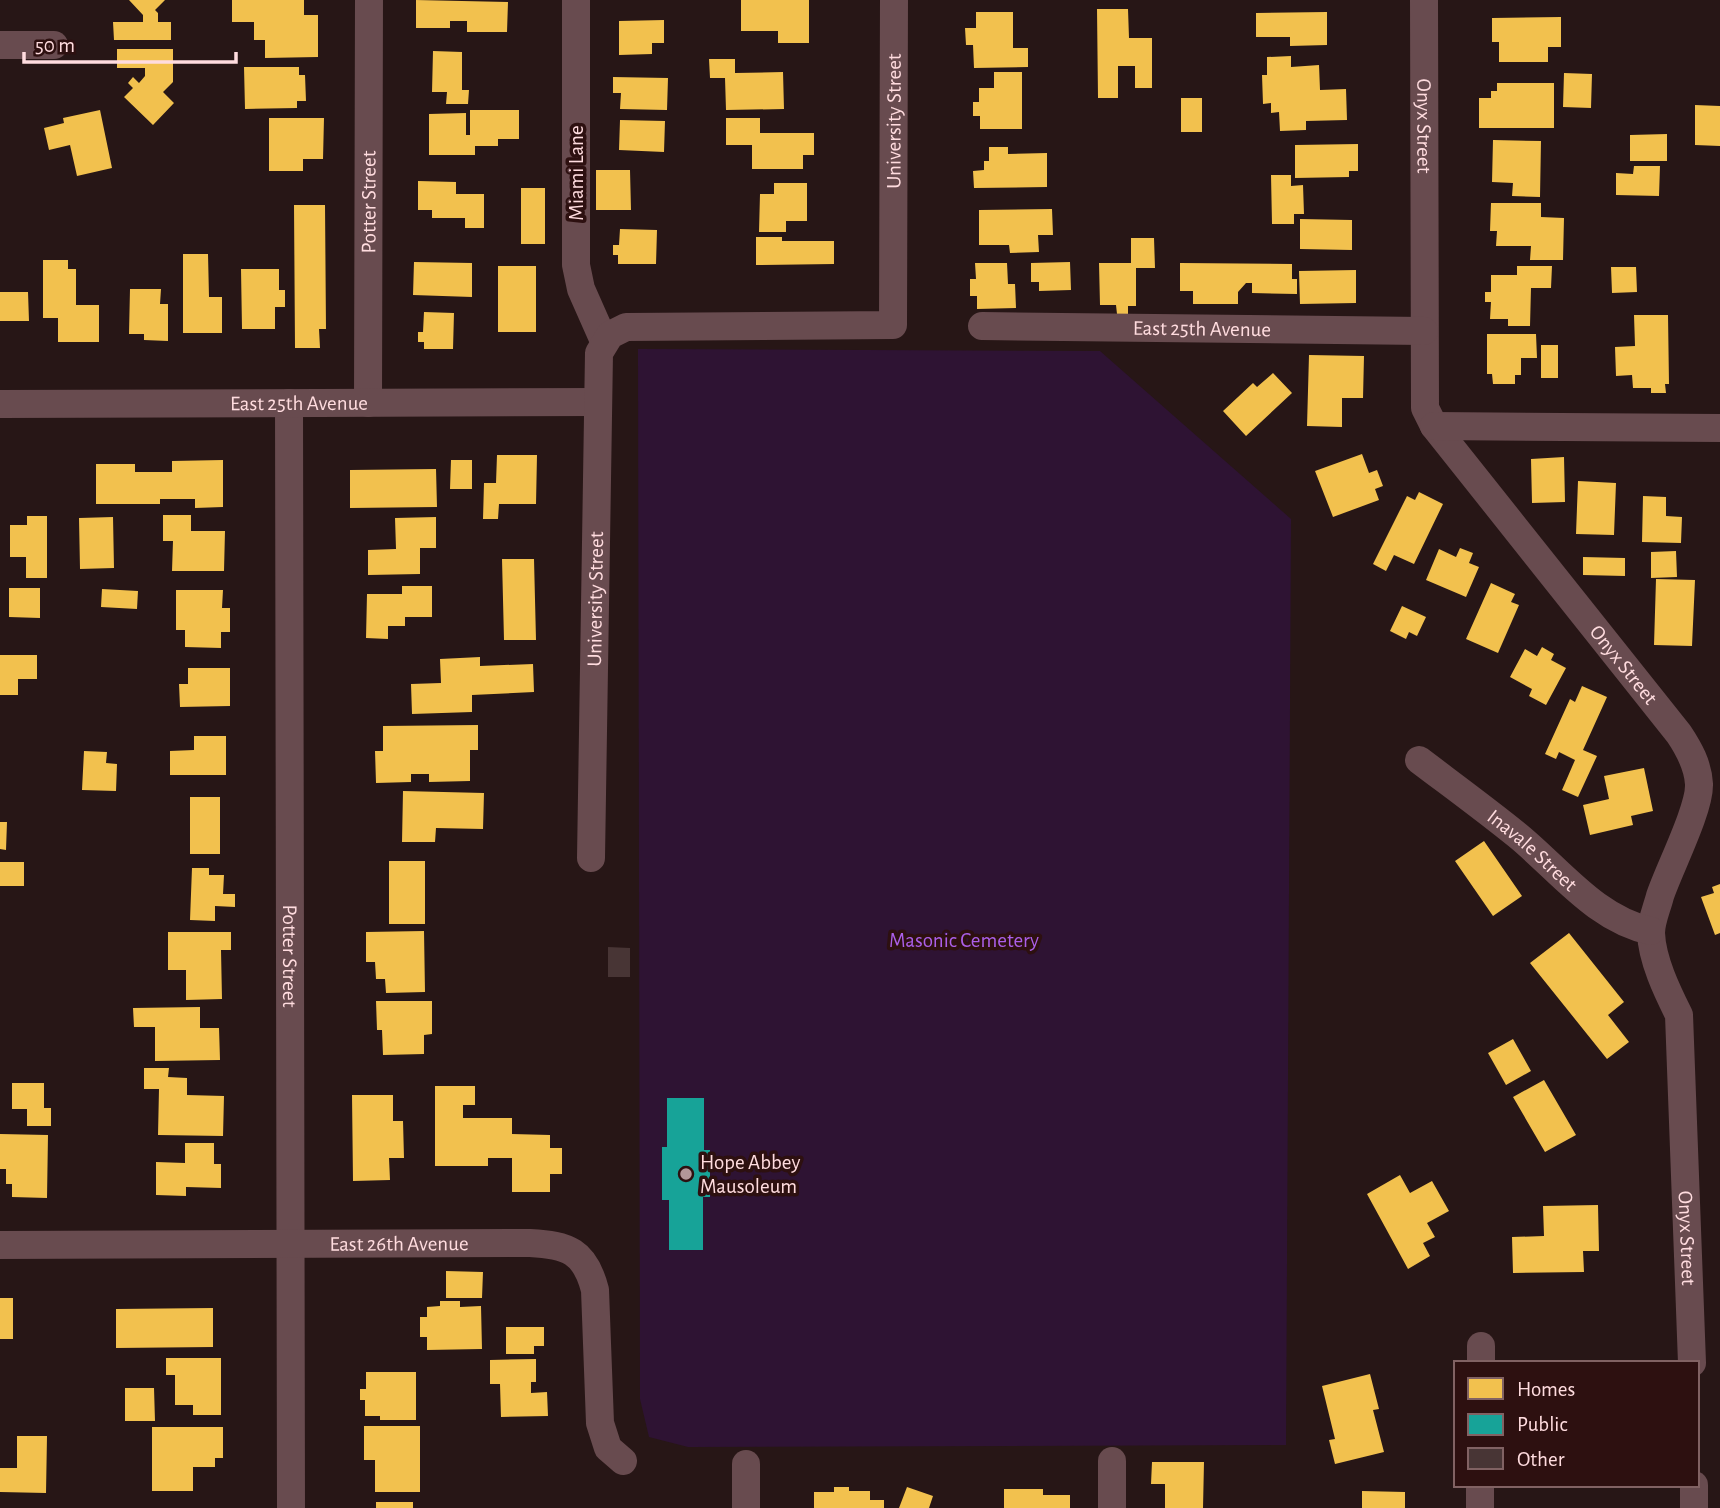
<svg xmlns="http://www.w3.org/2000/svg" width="1720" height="1508" font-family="'Alegreya Sans',sans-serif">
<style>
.green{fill:#2e1333}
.homes{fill:#f2c14e}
.public{fill:#17a398}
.building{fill:#483535}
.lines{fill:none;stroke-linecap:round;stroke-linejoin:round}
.minor{stroke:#684b4f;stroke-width:28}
.poi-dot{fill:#b39799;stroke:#2d1010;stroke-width:2.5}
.labels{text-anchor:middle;stroke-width:7;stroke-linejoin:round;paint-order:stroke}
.street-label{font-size:21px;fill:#ffdcdf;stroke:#2d1010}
.park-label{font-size:21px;fill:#ab5fe8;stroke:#2d1010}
.poi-label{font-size:21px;fill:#ffdcdf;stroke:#2d1010;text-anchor:start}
</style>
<rect width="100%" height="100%" fill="#271616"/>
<path class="green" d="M638 349 1100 351 1291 519 1286 1445 688 1447 649 1437 640 1399Z"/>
<path class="homes" d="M129 0H165L155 10 158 13V22H171V40H114L113 22H143V15Z
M232 0H304V15H318V57L265 58V40H254V22H232Z
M416 0 508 2 507 32H467V21H450V28H416Z
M741 0H809V43H778V31H741Z
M1097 9H1128L1129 38H1152V88H1135V66H1118V98H1098Z
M976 12H1013V48H1028V67L974 68 973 45H966L965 28H976Z
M1327 12V45L1290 46V37H1256V13Z
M1561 17V47H1548V62H1499V42H1492V18Z
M664 20V43H652V54L619 55V21Z
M117 49H173V82L163 92 174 103 153 125 124 97 133 88 128 83 133 77 139 83 145 76V68H117Z
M433 51 462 52V90H469L468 104H446L447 92H432Z
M1291 56V67L1319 65 1320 90 1346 89 1347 120 1306 121V130L1280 131 1279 112 1271 113V103L1263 104 1262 75H1267V57Z
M709 59H735V73L783 72 784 109 726 110 725 78H710Z
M244 67H299V75H305L306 101H297V108L245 109Z
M994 72H1022V129H980V116H973V102H979V88H994Z
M1564 73 1592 74 1591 108 1563 107Z
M613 77 668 78 667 110 620 109 621 93H613Z
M1497 83H1554V128H1479V98H1491V91H1497Z
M1181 98H1202V132H1181Z
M1695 105 1720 106V146L1695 145Z
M100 110 112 168 77 176 70 145 49 150 44 128 64 123 63 118Z
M470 110H519V139H498V146H475V155H429V114L466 113V135H470Z
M269 118H324L323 159H303V171H269Z
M726 118H760V133H814V155H803V169H752V145H726Z
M620 120 665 121 664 152 619 150Z
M1667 134V161H1630V135Z
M1493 140 1541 141 1540 197 1512 196 1513 183 1492 182Z
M1358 144V171H1349V177L1295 178V145Z
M989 147H1008V154L1047 153V187L974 188 973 171 984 170V161H989Z
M1634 166H1660L1659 196 1616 195V173L1633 174Z
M596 170H630L631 210H596Z
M1271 175H1291V186L1303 185 1304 214H1294V224H1272Z
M418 181 456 182V194H484V228H465V218H432V210H418Z
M774 183H807V221H786V232H759L760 194H774Z
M521 188H545V244H521Z
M1491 203H1541V217L1564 218 1563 260H1530L1531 246H1496L1497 231H1490Z
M294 205H325L326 329H319L320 348H295Z
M1052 209 1053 235H1038L1039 252 1010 253 1009 245H979V210Z
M1300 219 1352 220V250L1300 249Z
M620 229 657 230 656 264H618V255H613V245H619Z
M756 237H782V241H834V264L756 265Z
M1131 238H1154L1155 268H1136V306H1128V314H1117L1116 305H1100L1099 263H1131Z
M183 254H208L209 297H222V333H183Z
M43 260H68V269H76V305H99V342H58V318H43Z
M414 262 472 263V297L413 295Z
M1070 262 1071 290 1039 291V282H1031V263Z
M975 263H1007L1008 284H1015L1016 308 977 309V296H970V279H976Z
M1180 263 1292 264V279H1297V294L1252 293V283H1246L1238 292V304H1193V291H1180Z
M498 266H536V332H498Z
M1517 266H1552L1551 288H1531L1530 326H1508V319H1490L1491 302H1485V292H1491V275H1517Z
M1611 267H1636L1637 292 1612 293Z
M241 269H279V290H285V307H275V329H242Z
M1356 270V303L1300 304 1299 271Z
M130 289H161L160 304H168V341L144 340V334H129Z
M0 292H28L29 321H0Z
M424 312 454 313 453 349H424V342H418V332H423Z
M1634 315H1668L1669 384H1665L1666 393H1651V388H1633L1632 375 1616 376 1615 347 1635 346Z
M1487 334H1536L1537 358H1521V375H1515V384H1493L1492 374H1487Z
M1541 345H1558V378H1541Z
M1309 355 1364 356 1363 398H1342V427L1307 426Z
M1273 373 1292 393 1246 436 1223 411 1253 383 1257 387Z
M1362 454 1369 473 1377 470 1383 486 1375 489 1379 500 1333 517 1315 471Z
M497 455H537L536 504H499L498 519H483L484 483H496Z
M1564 457 1565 502 1532 503 1531 459Z
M223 460V507L195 508V499H160V504H96V464H135V472H172V461Z
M451 460H472V489H450Z
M436 469 437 507 350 508V470Z
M1578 481 1616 483 1614 535 1576 534Z
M1419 492 1443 504 1414 564 1394 555 1386 571 1373 564 1407 496 1415 500Z
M1643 496 1666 497V516L1682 517 1681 543 1642 542Z
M163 515H191V531H225L224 571H172L173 541H163Z
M27 516H47V578H26V557H10V525H27Z
M113 517 114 568 80 569 79 518Z
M436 517V548H420V574L368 575V550L396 549 395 518Z
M1460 548 1473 553 1469 563 1479 567 1466 597 1426 580 1439 549 1456 557Z
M1676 551 1677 577 1651 578V552Z
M1583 557 1625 558V576L1583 575Z
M502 559H534L536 640H504Z
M1656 579 1695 580 1692 646 1654 645Z
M1491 583 1515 594 1511 602 1519 605 1498 653 1466 639Z
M402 586H432V617H405V626H388V639L366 638 367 594H402Z
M9 588H40V618L9 617Z
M102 589 138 591 137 609 101 607Z
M176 590H223L222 608H230V632H221V648L185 647V630H176Z
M1402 606 1426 617 1417 636 1409 632 1406 639 1390 631Z
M1542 647 1554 654 1551 660 1566 668 1546 705 1529 696 1532 689 1510 677 1525 649 1537 656Z
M0 655H37V679H18V695H0Z
M480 657V666L533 664 534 692 472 695V712L412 714 411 684 441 683 440 659Z
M188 668H230V706L180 707 179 684H188Z
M1582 686 1607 697 1583 750 1597 756 1578 797 1562 790 1575 760 1559 752 1556 759 1545 754 1570 699 1575 702Z
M478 725V750H470V781L429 782V774H411V782L376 783 375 751H383V726Z
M194 736H226V775H170V751L194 750Z
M84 751 107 752 106 763 117 764 116 791 82 790Z
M1644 768 1653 811 1631 816 1633 825 1590 835 1583 805 1609 799 1604 776Z
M403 791 484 793 483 829 436 828 435 842H402Z
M190 797H220V854H190Z
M0 822H7L6 850 0 849Z
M1484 841 1522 896 1493 916 1455 861Z
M389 861H425V924H389Z
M0 862H24V886H0Z
M192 868H209V875H224L223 894H235V907L215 906V921L190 920Z
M1720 884V933L1715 935 1701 897 1714 893 1712 887Z
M424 931 425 992 386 993 385 979H376L375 962H366V932Z
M168 932H231V950H221L222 999 186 1000V970H168Z
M1569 933 1624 1002 1608 1015 1629 1042 1607 1059 1530 963Z
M376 1001H432V1034L424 1035V1054L383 1055 382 1030H377Z
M200 1007V1028H219L220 1060 155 1061V1027H134L133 1008Z
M1513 1039 1531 1071 1506 1085 1488 1053Z
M144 1068H169L168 1077 187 1078V1095L224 1096 223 1136 158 1135 159 1089H144Z
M1544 1080 1576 1135 1545 1152 1513 1097Z
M12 1083H44V1108H51V1126H27V1109H12Z
M435 1086H475V1105H463V1118H512V1134L550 1135V1148H562V1174H550V1192H512V1158H488V1166H435Z
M352 1095H393V1121H403L404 1158H389L390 1180 353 1181Z
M0 1134 48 1135 47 1198 12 1197V1184H6V1169H0Z
M185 1143H214V1164H221V1188L186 1187V1196L156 1195V1162L185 1163Z
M1400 1175 1410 1193 1432 1181 1449 1211 1427 1223 1435 1237 1423 1243 1430 1256 1408 1269 1367 1194Z
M1598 1205 1599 1251H1583L1584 1272 1513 1273 1512 1237 1544 1236 1543 1206Z
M446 1271 483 1272 482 1298H446Z
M0 1298H13V1339H0Z
M440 1301H460V1307L481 1306 482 1349 427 1350V1337H420V1317H427V1307L440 1306Z
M213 1308V1347L116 1348V1309Z
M506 1327H544V1346H534V1354H506Z
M166 1358H221V1415H193V1405H175V1375H166Z
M536 1359V1382H531V1393L547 1392 548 1416 501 1417 500 1384H490V1360Z
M366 1372H416V1420H380V1416H365V1400H360V1389H366Z
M1370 1374 1379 1409 1373 1410 1384 1452 1335 1464 1329 1440 1335 1439 1322 1386Z
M125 1388H154L155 1421H125Z
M364 1426H420V1492H375V1460H364Z
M152 1427H223V1458H215V1467H193V1491H152Z
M17 1436H47L46 1493 0 1492V1468H17Z
M1152 1462H1204L1203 1508H1165V1484H1151Z
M834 1487H849V1491H870V1500H884V1508H814V1492H834Z
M907 1487 933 1496 929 1508H899Z
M1004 1489H1043V1495H1070V1508H1004Z
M1362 1491 1405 1492V1508H1362Z
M376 1502H413V1508H376Z"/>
<path class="public" d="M667 1098H704V1150H710V1197H703V1250H669V1200H662V1147H667Z"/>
<path class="building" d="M608 947 630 948V977H608Z"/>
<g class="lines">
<g class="minor">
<path d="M576 0V265L581 289 604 341"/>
<path id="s1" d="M1424 0 1425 408 1434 426 1679 734C1689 749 1698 765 1699 784 1700 809 1669 869 1660 896 1657 908 1651 921 1651 933 1652 960 1667 991 1679 1015L1692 1363"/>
<path d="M0 45H54"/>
<path id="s2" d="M982 326 1424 331"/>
<path id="s3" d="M289 403 291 1508"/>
<path id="s4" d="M368 403 369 0"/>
<path id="s5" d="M0 404 598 402"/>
<path d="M1434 426 1720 428"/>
<path id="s6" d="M1419 760C1452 785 1485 809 1517 835 1559 869 1595 919 1651 931"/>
<path id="s7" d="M591 858 599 353 610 335 626 327 893 325 894 0"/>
<path id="s8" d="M0 1245 530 1243C568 1245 585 1251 595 1290L600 1423 608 1448 623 1461"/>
<path d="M1481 1363V1346"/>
<path d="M1112 1461V1508"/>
<path d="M746 1464V1508"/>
<path d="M1694 1485V1508"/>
<path d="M1480 1508V1485"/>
</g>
</g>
<circle class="poi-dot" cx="686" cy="1174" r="7"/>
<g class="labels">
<g class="street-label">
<text dy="7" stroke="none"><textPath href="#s7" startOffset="1015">University Street</textPath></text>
<text dy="7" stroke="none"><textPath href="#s1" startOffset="126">Onyx Street</textPath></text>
<text transform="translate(576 173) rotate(-90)" y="7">Miami Lane</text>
<text dy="7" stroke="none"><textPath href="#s4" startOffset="201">Potter Street</textPath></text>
<text dy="7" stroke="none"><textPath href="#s2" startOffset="220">East 25th Avenue</textPath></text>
<text dy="7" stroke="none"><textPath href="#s5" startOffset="299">East 25th Avenue</textPath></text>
<text dy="7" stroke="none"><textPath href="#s7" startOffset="259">University Street</textPath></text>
<text dy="7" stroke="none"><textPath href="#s1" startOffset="733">Onyx Street</textPath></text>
<text dy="7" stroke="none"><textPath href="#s6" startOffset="145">Inavale Street</textPath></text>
<text dy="7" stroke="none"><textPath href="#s3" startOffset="553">Potter Street</textPath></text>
<text dy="7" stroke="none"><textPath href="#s1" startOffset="1344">Onyx Street</textPath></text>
<text dy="7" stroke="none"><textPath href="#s8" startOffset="399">East 26th Avenue</textPath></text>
</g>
<g class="park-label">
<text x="964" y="947">Masonic Cemetery</text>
</g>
<g class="poi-label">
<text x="700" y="1169">Hope Abbey<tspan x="700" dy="24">Mausoleum</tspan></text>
</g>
</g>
<rect x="1454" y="1361" width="245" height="126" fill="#2d1010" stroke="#816263" stroke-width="2"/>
<rect x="1468" y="1378" width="35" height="21" fill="#f2c14e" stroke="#816263" stroke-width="2"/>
<text x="1517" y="1396" font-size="21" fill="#ffdcdf">Homes</text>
<rect x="1468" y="1414" width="35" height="21" fill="#17a398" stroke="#816263" stroke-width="2"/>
<text x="1517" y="1431" font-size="21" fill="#ffdcdf">Public</text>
<rect x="1468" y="1448" width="35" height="21" fill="#483535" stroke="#816263" stroke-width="2"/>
<text x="1517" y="1466" font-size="21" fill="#ffdcdf">Other</text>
<path d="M24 52v10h212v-10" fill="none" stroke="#ffdcdf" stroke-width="3.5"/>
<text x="35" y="52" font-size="21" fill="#ffdcdf" stroke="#2d1010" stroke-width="5" paint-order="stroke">50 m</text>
</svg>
